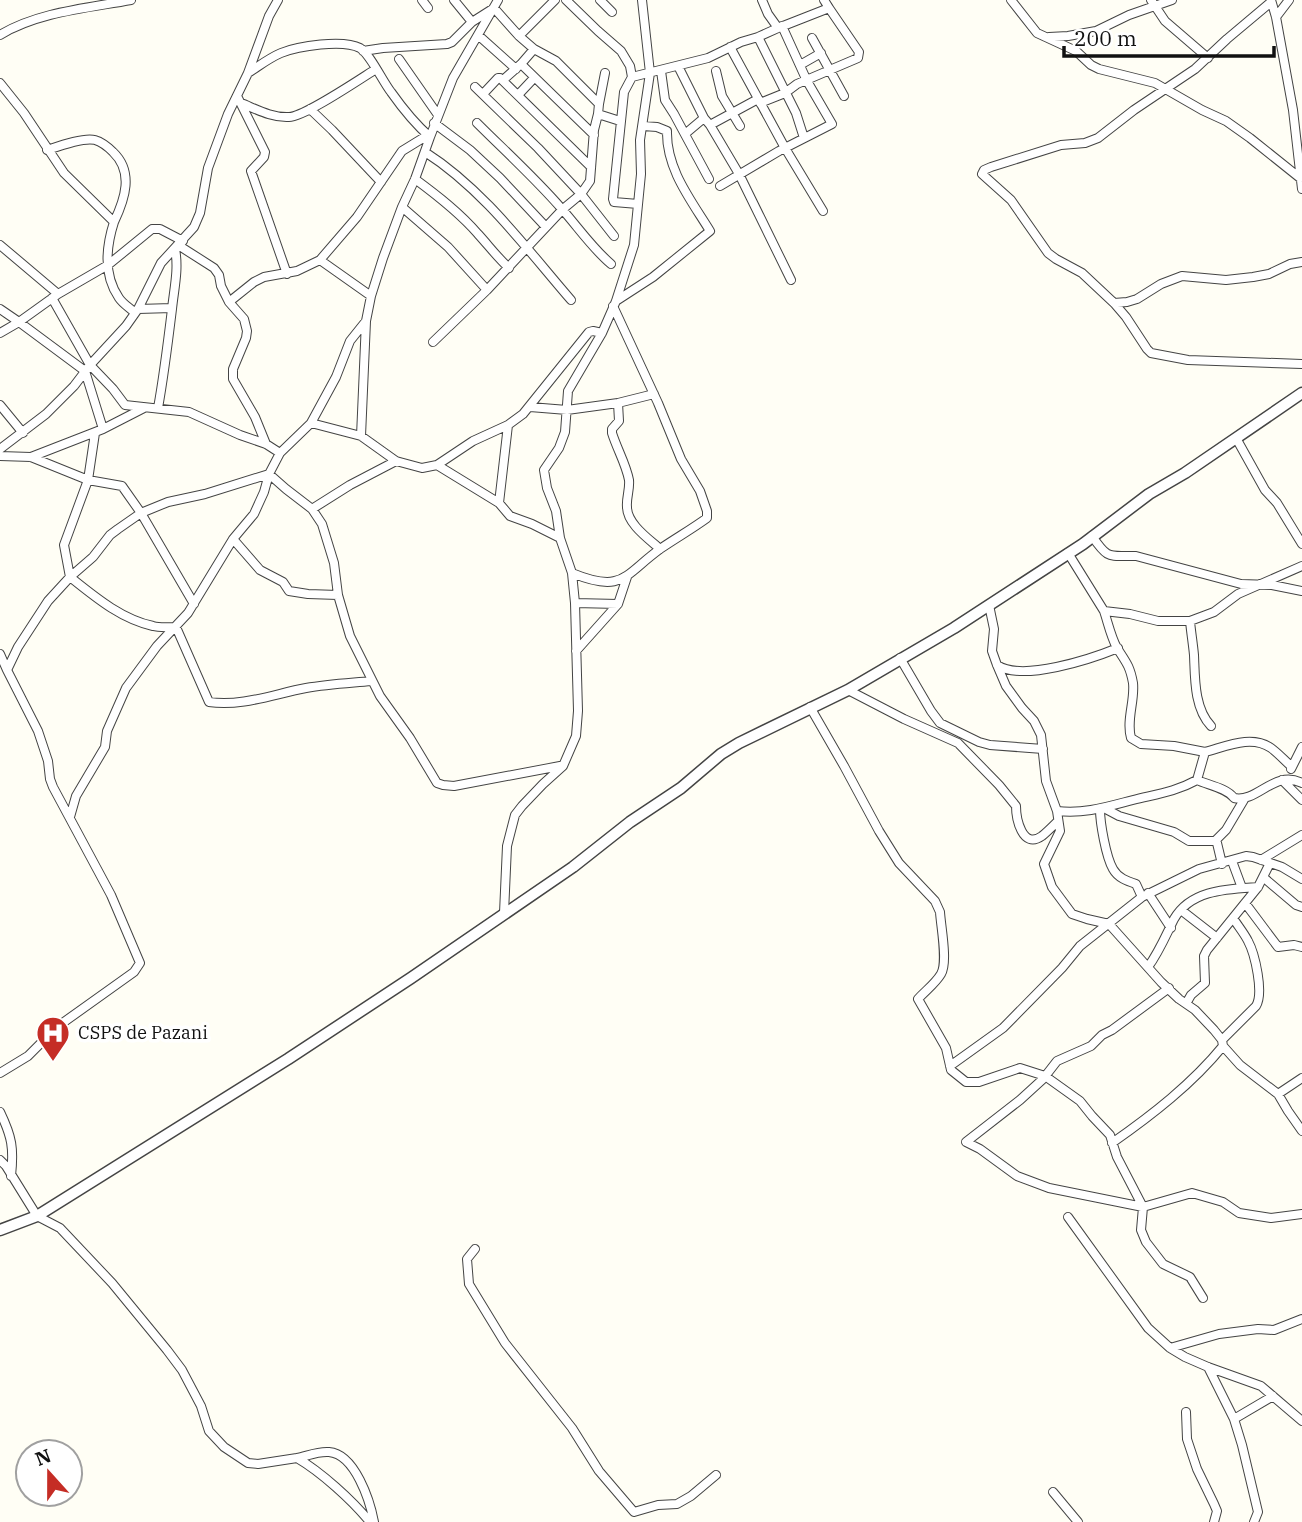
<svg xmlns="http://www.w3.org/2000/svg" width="1302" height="1522" font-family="'IBM Plex Serif',serif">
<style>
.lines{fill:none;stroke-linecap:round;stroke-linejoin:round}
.minor-casing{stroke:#444;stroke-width:10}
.tertiary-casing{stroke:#444;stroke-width:13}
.minor{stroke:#fff;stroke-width:8}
.tertiary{stroke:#fff;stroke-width:10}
.labels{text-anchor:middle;stroke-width:7;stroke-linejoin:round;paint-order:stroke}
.poi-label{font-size:18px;fill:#111;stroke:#fff;text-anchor:start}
</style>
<rect width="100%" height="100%" fill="#fffef5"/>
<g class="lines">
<defs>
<path id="minor" d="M422 0 428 8
M454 0 472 22
M566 0 598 31 621 51 630 66 632 77 708 58 741 42 758 37 778 28 829 8 824 0
M600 0 612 12
M762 0 768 14 778 28
M1011 0 1037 33 1076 51 1091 65 1099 69 1155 83 1202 110 1226 121 1250 138 1300 178
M1151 0 1165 21 1208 58
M1271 0 1276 17 1293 110 1302 189
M1271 2 1227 39 1195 69 1134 110 1098 138 1085 143 1061 145 991 167 984 170 982 174 1011 200 1048 253 1056 259 1082 273 1114 303 1126 317 1147 349 1151 353 1188 360 1302 364
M1276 17 1289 0
M0 35C38 12 88 8 131 0
M478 35 516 69
M519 36 555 0
M758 37 796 113 804 138
M1049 37 1068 36 1096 31 1129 15 1172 0
M812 38 844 96
M730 47 785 148 823 211
M363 51 383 48 447 44 452 42 472 22 494 8 519 36 534 49 556 61 599 104 598 114 620 121
M399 59 438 115
M521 64 594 135
M800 65 821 53
M678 66 704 118 710 125 739 174 791 280
M661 71 665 100 674 114 709 179
M716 71 722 96 740 126
M632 77 624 92 613 199 614 202 638 204
M503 80 521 64 534 49
M0 83 24 113 64 173 114 222C106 247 103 275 119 298 123 304 130 308 135 313
M475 87 538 148 581 194 614 236
M483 94 498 78H500L591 167
M518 95 534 78
M237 96 265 152 264 157 251 171 287 274
M241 103C256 109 272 118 289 117 304 117 360 79 376 69
M760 103 785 93 797 84 858 58 859 52 829 8
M599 104 605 73
M310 109 332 130 381 182
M434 123 470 150 500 178 546 227
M477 123C505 151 535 178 561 208 578 227 592 248 611 264
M710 125 758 99
M685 134 704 118
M430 137 453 78 498 0
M47 150C59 146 84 137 95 140 102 142 108 147 113 152 134 172 125 199 114 222
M425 152C483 189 526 248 571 300
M415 179C438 196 460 213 478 234 489 246 497 257 509 268
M720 186 779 151 832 124 807 81 782 26
M402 207 448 247 487 290
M0 245 58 294
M178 245 214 268 219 275 221 286 229 302
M320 260 371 296
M52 298 90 365 113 389 125 405 189 412 240 435 266 444 280 453
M616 301 653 277 710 231C691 200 666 169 667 131L657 127 643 126
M1114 303 1127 302 1137 299 1161 284 1182 276 1226 280 1253 277 1269 274 1290 264 1302 262
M0 309 19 322 85 371 103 429 31 457
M138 309 172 308
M0 333 19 322 58 294 108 265 152 229H160L183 241
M433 342 487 290 563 209 581 194 590 181 594 130 598 114
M618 403 619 421 612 429V433C617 449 626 464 629 480 630 490 626 498 627 507 627 524 649 539 660 549
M0 405 23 433
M530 407 567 410 618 403 654 394
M158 408C164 375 168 342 172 309 174 289 179 269 175 249
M311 423 361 436 396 461 422 468 437 465 499 503 510 516 532 524 560 538
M103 429 144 408
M95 433 88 480 64 545 70 577C95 597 121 619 153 626 160 628 168 627 176 627L209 702C241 707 274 694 306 688 328 684 350 683 371 681
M361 436 366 321
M1236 438 1265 490 1277 503 1302 544
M266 444 255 417 233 379V369L246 338 247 331 244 319 229 302 254 282 264 277 297 271 320 260 357 217 402 151 428 135
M0 449 46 414 74 386 90 365 126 326 138 309 161 263 194 227 200 213 208 168 228 114 248 73 269 16 278 0
M0 456 31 457 88 480 122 486 141 513 194 604
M437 465 473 441 508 425 523 414 589 332 593 331 602 333
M499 503 508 425
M312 509 350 485 396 461
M1092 536C1109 561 1109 555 1136 556L1241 584 1272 585 1302 591
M233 539 260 570 283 582 289 591 308 594 338 595
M1068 553 1104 611 1130 614 1158 621H1190L1214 612 1238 594 1302 566
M572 573C623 594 624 575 660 549 676 538 692 529 707 518V511L700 491 681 459 658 403 613 306
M575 603 618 604
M989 605 994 629 992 651 997 665 1006 686 1022 708 1034 721 1041 735 1046 781 1057 811 1060 831 1044 864 1052 887 1072 914 1087 919 1109 924 1161 982 1179 999 1195 1010 1214 1030 1222 1040 1223 1046 1240 1065 1278 1094 1288 1111 1302 1131
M1190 621C1191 632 1193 644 1194 655 1195 678 1194 708 1211 726
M576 651 618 604 627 577
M0 654 7 670
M900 658 931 711 940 723 979 742 990 745 1043 749
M997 665C1022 682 1091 659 1118 648
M848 690 904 719 958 743 999 785 1016 806C1016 818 1022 850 1042 836 1047 832 1053 826 1058 821
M810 707 844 766 879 831 899 863 935 901 940 912C941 928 948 962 941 974 935 984 925 991 918 999L946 1048 951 1070 966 1082H979L1020 1068 1045 1076 1080 1101 1092 1116 1110 1135 1117 1157 1143 1207 1141 1230 1146 1242 1163 1264 1190 1277 1203 1298
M1205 752C1225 747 1251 734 1271 748 1278 753 1285 761 1292 767
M1291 769 1302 747
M1197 780C1208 785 1227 788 1234 798 1258 803 1274 769 1302 783
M1282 780 1302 800
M1104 808 1119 816 1174 832 1189 841H1215L1217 843 1222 864
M1100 809C1100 823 1106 857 1113 869 1118 878 1127 881 1136 884L1142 897
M1057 811C1085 814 1106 807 1133 800 1157 794 1175 792 1197 780L1205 752 1174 746 1141 744 1131 738C1126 720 1135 701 1133 683 1130 666 1126 662 1117 648 1111 637 1108 623 1104 611
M70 817 76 796 105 747 107 731 126 688 157 646 188 613 233 539 254 514 264 492 269 474 286 489 312 509 322 524 334 563 338 595 350 636 380 696 410 738 437 783 443 785 454 786 560 766
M1215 841 1226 830 1245 798
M1261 860 1302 835
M1232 861 1242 888
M1263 877 1296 905 1302 907
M1148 893 1171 928
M1245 903 1278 947 1294 945 1302 947
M1181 910 1217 938
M504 913 507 846 515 815 522 806 543 784 563 766 576 736 578 711 575 603 572 573 560 538 556 511 547 488 544 470 559 448 565 432 568 391 602 333 616 301 634 245 641 174 640 140 650 73 642 0
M1148 967C1159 952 1166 935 1174 919 1191 889 1229 889 1258 887
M1169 988 1112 1030 1102 1035 1091 1046 1057 1061 1043 1079 1020 1100 966 1142 980 1149 1017 1176 1049 1188 1143 1207 1192 1193 1223 1202 1239 1213 1271 1218 1302 1214
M1187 1002 1191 995 1205 983 1204 956 1207 950 1258 887 1270 863
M1222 1040 1256 1006C1264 993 1255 954 1248 941 1244 933 1238 926 1233 918
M950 1066 1003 1028 1062 968 1080 946 1142 897 1199 869 1246 856 1253 857 1282 867 1302 879
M0 1073 28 1056 57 1027 134 972 140 963 111 895 53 787 50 779 48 761 38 731 7 670 18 647 48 601 70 577 93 557 110 535 118 529 141 513 168 502 205 494 269 474 280 453 311 423 336 377 350 341 366 321 371 296 383 258 402 207 415 179 430 137C414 123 403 109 391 92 383 82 370 54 360 48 343 39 298 46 281 53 269 58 259 66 248 73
M1278 1094 1302 1078
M0 1112C12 1137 14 1148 11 1176
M1112 1143C1152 1115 1192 1084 1223 1046
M0 1160 6 1166 37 1216 60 1228 112 1283 167 1350 182 1370 201 1406 209 1431 224 1447 248 1463 258 1464 297 1458C321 1472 352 1500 370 1522
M1068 1217 1148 1328 1170 1348 1185 1357 1208 1367 1261 1386 1302 1421
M475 1249 467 1259 469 1284 505 1343 572 1428 599 1471 634 1512 658 1505 677 1504 691 1496 716 1475
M1170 1348 1219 1334 1258 1329 1274 1330 1302 1319
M1208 1367 1234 1419 1242 1445 1258 1512 1254 1522
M1186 1412 1187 1439 1197 1469 1214 1504 1217 1511 1214 1522
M1234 1419 1273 1396
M297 1458C307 1456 318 1451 329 1452 355 1454 370 1501 374 1522
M1053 1492 1078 1522"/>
<path id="tertiary" d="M0 1230 37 1216 288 1059 411 978 573 867 630 822 681 788 721 754 739 743 848 690 954 628 1083 544 1149 494 1185 473 1302 393"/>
</defs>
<use href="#minor" class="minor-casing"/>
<use href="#tertiary" class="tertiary-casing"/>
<use href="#minor" class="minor"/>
<use href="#tertiary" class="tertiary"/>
</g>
<defs>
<symbol id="hospital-pin" viewBox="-11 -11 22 30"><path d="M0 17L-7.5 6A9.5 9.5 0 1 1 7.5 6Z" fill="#c52d25" stroke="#fff"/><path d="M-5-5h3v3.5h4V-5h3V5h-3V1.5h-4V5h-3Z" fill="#fff"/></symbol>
</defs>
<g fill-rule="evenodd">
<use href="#hospital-pin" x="34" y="1014" width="38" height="52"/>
</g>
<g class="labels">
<g class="poi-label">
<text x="78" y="1039">CSPS de Pazani</text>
</g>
</g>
<g transform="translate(49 1473) rotate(339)"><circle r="33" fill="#ffffff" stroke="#a0a0a0" stroke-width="2"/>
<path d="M0-5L12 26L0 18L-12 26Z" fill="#c52d25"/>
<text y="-10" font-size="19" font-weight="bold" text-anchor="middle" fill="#111111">N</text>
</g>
<path d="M1064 46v10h210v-10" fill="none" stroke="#111111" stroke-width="3.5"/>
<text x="1074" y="46" font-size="21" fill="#111111" stroke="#ffffff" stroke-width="5" paint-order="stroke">200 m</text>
</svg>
